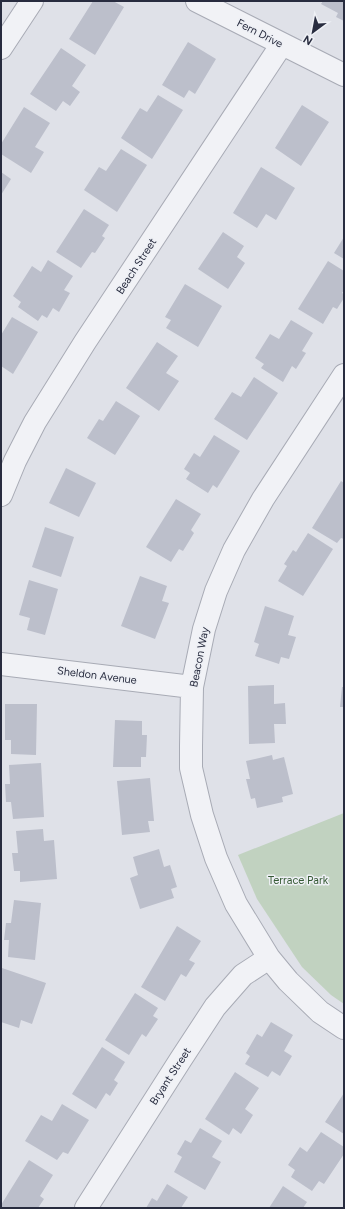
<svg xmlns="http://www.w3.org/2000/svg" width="345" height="1209" font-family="Figtree,sans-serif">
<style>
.green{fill:#c1d2c0}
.building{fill:#bcbfcb}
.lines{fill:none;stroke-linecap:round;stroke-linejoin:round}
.minor-casing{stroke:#a8abb5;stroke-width:24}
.minor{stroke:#f1f2f6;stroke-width:22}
.labels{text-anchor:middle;stroke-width:3;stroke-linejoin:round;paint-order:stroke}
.street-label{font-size:11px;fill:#282c3f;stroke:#eef0f5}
.park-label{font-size:11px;fill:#365a35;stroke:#eef0f5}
</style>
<rect width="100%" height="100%" fill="#dfe1e8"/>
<path class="green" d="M344 813V1004L331 995 302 967 257 899 238 855Z"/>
<path class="building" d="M93 1H113L124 7 95 55 69 39Z
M323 1H344V21L336 17 338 13 321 4Z
M188 42 216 59 195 94 189 90 184 98 162 85Z
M61 48 86 65 72 86 80 92 70 106 63 101 56 111 30 94Z
M158 95 183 110 152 159 121 138 140 108 147 112Z
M302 105 329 122 301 166 275 148Z
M24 107 50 123 35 147 44 152 31 173 1 154V144Z
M121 149 147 165 117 212 84 190 99 167 106 171Z
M261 167 295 188 276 220 266 214 257 228 233 213Z
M1 172 11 179 1 195Z
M84 209 109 225 102 236 105 238 95 253 92 252 81 268 56 252Z
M223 232 244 246 237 257 245 263 228 289 198 269Z
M344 237V259L334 253Z
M48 260 73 276 64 290 70 293 59 312 53 308 47 318 42 315 38 321 18 307 21 302 13 296 32 266 41 272Z
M328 261 344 271V290L342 293 344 294V298L337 309 333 307 323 324 298 309Z
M185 284 222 306 198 347 166 328 171 320 165 317Z
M12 317 38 332 13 374 1 366V335Z
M291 320 313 333 302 351 306 353 296 369 292 366 283 382 261 368 264 364 255 358 270 334 279 339Z
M157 342 178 356 166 373 179 381 159 411 126 388Z
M254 377 278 393 247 440 214 419 232 392 241 397Z
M116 401 140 416 115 455 87 438 99 419 103 421Z
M214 435 240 451 217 488 213 485 208 493 186 479 190 473 184 469 194 453 200 457Z
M66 468 96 483 79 517 49 503Z
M341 481 344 483V539L341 538 337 543 312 528Z
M176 499 201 514 191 530 194 533 183 551 179 549 171 562 146 547Z
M45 527 74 537 61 577 32 567Z
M308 533 333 549 303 596 278 581 287 566 284 564 293 550 296 552Z
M140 576 167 586 162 601 169 603 155 639 121 626Z
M29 580 58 589 45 635 27 630 30 618 19 615Z
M265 606 294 616 288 635 296 637 289 659 281 657 279 664 255 656 259 644 254 642Z
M274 685V704L285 703 286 724H274L275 743 249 744 248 686Z
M342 687H344V707H340Z
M5 704H37L36 755 11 754V740H5Z
M115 720 142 721V735H147L146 757H141V767H113Z
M272 755 273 760 284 757 293 794 282 797 283 802 257 808 255 798 251 799 246 779H250L246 761Z
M41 763 44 817 13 819 11 802H6L5 784H10L9 765Z
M150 778 154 821H148L150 832 122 835 117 781Z
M43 829 44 841 54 840 57 879 20 882V871H14L12 853H18L16 831Z
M159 849 164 867 170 865 177 887 171 889 174 898 140 909 130 878 138 875 133 857Z
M14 900 41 903 35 960 8 957 9 940H4L6 923H11Z
M177 926 201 941 189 960 195 963 186 977 181 974 165 1001 141 987Z
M2 968 46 983 32 1024 21 1020 19 1028 1 1022Z
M135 993 158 1008 153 1016 158 1019 146 1037 142 1034 129 1055 105 1040Z
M271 1022 293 1035 284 1051 292 1056 280 1076 272 1071 268 1077 245 1064 250 1056 246 1053 257 1034 262 1037Z
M102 1047 125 1062 114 1080 118 1083 110 1096 106 1093 96 1109 72 1094Z
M235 1072 259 1088 245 1109 253 1115 241 1134 233 1128 229 1135 205 1119Z
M344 1093V1134L325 1122Z
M62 1104 89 1120 68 1154 63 1152 57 1160 25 1141 41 1115 52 1121Z
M200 1128 222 1141 212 1157 221 1162 205 1190 174 1172 182 1157 177 1154 185 1140 191 1143Z
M321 1132 344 1147V1154L324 1184 319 1181 312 1191 291 1177 295 1170 288 1165 300 1147 307 1152Z
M29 1160 53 1175 40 1196 44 1199 38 1208H1V1205Z
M167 1184 188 1197 181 1208H146L152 1198 157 1201Z
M283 1186 307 1202 303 1208H269Z"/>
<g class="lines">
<defs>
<path id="minor" d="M197 1 344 75
M1 48 32 1
M344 375 263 499 234 550 216 591 204 629 192 687 191 746V768L202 815 216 858 236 904 269 958 288 981 320 1012 344 1028
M1 495 15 461 35 422 85 342 282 44
M1 664 192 687
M86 1208 181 1059 215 1007 243 975 269 958"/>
</defs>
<use href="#minor" class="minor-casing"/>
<use href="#minor" class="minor"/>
</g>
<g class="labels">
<g class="street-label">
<text transform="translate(260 33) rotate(27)" y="4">Fern Drive</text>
<text transform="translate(136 266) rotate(-57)" y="4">Beach Street</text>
<text transform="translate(199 657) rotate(-79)" y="4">Beacon Way</text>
<text transform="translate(97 675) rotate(7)" y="4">Sheldon Avenue</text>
<text transform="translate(170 1076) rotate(-57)" y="4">Bryant Street</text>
</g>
<g class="park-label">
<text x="298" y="884">Terrace Park</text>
</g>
</g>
<rect width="345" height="1209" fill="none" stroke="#282c3f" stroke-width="4"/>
<g transform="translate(313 32) rotate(212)" stroke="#eef0f5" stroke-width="3" paint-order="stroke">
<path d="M0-3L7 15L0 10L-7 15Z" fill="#282c3f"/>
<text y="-6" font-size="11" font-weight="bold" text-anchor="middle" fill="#282c3f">N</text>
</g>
</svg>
